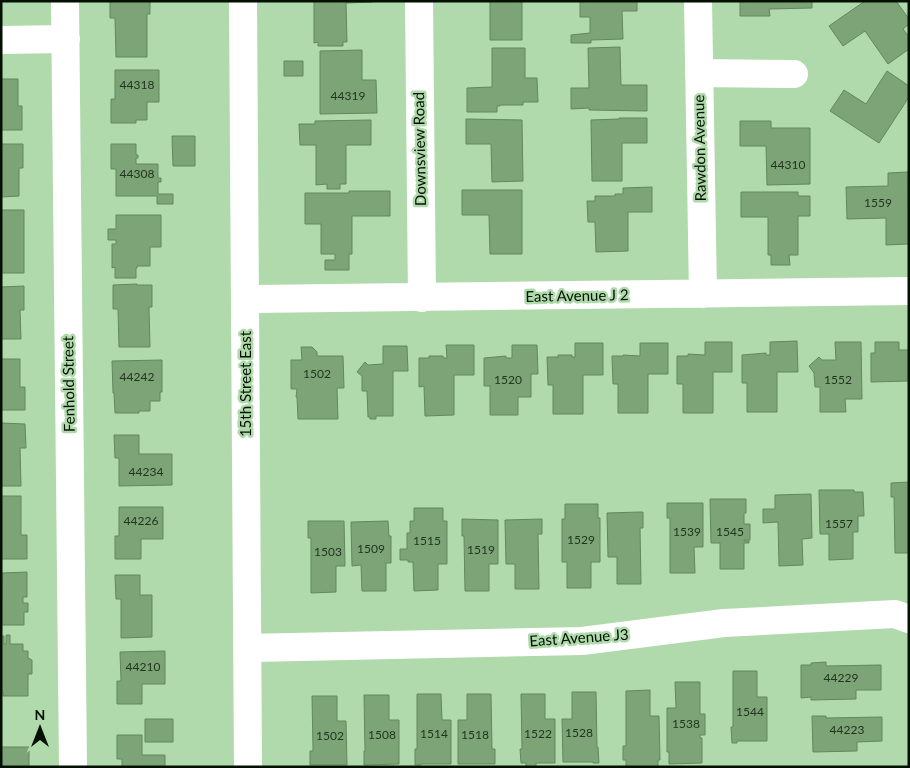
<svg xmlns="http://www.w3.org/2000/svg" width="910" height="768" font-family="Lato,sans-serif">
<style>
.building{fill:#7ca477;stroke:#61885c}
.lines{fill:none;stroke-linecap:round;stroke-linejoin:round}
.street{stroke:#fff;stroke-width:28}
.secondary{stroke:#fff;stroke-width:28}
.labels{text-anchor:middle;stroke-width:5;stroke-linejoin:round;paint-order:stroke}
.number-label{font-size:12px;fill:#21351f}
.street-label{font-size:15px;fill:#031002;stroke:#b0daab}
</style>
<rect width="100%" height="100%" fill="#b0daab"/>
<path class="building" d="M110 1H150V14H147V57H116L115 18H110Z
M314 1H372V2L346 3 347 42H343V46H318V42L314 43Z
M490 1H522V40H490Z
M580 1H637V11H622L623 39 591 40V43H571V35L590 33V17H580Z
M740 1H812V8L769 9 770 16H740Z
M865 1H896L909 19V24L903 29 909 37V49L888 64 865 31 843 46 829 26Z
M620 47 621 85H647V111L589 110V108L571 109V88H589L588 48Z
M492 48H525V78H537L538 102H523V105H500V106H497V112H467V88L492 87Z
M362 50V80H376L377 113 320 114V51Z
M284 61H303V76H284Z
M115 70H159V102H147V120H136V123H111V99H115Z
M887 71 909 86V97L879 143 830 111 844 90 866 104Z
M1 79H18V106H22V130H1Z
M619 118H647V143H622V181H592L591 120 619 119Z
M466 119 522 120 523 181 492 182 491 144H466Z
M371 120V145H346V184H340V189H327V184L316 185V145H300L299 124H315V121Z
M740 121H771V128H810V184L767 185 766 146H740Z
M172 136H195V166H173Z
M1 144H23V168H19V196L1 197Z
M111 144H136V155H138V158H136V164H158V178H161V182H158V194H173V204H157V196H116V169H111Z
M908 172 909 246 908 244 886 245V218L847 219 846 187 888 186V173Z
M652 187V212H628V251L596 252 595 222H588L587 201H595V196H615V194H623V188Z
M462 190H522V254H490L489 215H462Z
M349 191H390V216H352V254H349V270H325V260H335V254H321V224H305V193H349Z
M741 192H798V196H810V216H798V255H789L790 265H771V255H768V217H741Z
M1 210H24V273H1Z
M116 215H161V247H150V266H137V268H136V278H115V267L112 268V244H116V240H108V229H116Z
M137 284V285H152V307H149L150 347H119L118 309H113V285Z
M24 286V310H20L21 339H1V287Z
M797 341 798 372H777V412H747V383H742V355L766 353V355H770V342Z
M705 342H732V372H713V413H683V384H677V356H688V354L705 355Z
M835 342H861L862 399H845L846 412H820V387H815L814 373 809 366 819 357 822 360H836Z
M875 342H899V350H909V381L871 382V353H875Z
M575 343H603V375H583V414H553V385H548L547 357H558V355H572V357H575Z
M640 343H668V374H648V413H618V384H613L612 356H623V355L640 356Z
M446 345H474V375H454V415L425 416 424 386 419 387V358H429V356H443V358H447Z
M512 345H537L538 374H531V397H518V415H490V386H484V358L506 356V358H512Z
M383 346H407L408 371H393V416H376V419H370V417H368L367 391H362V376L357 372 365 362 368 365 383 364Z
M301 347H312L317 352V356H343L344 388H337L338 419H298L297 397H296L297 389H291V360H302Z
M1 359H20V387H25V410H1Z
M162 360V392H160V401H150V411H139V413H115L114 393H113L112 361Z
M1 423 25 424 26 448H20L21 486H1Z
M114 435H139V454H172V485L119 486V458H115Z
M909 482V553H895L894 497H891V483Z
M819 490H854V492H863L864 516H858V532H853V559L829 560V534H820Z
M811 494 812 538 802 539 803 565 779 566 778 522 763 523V509H775V495Z
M1 496H21V535H27V559H2L1 557Z
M710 499H746V513H744V524H750V540H744V541H749V543H744V569H720V543H711Z
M667 503H703V547H694L695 573H670V518H667Z
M565 504H598V518H600V562H591V588H567V562H562V519H565Z
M119 507H163V539H141V559H115V536H119Z
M414 508H443V521H447V564H438V590L414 591 413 562H408V560H400V549H407V533H410V521H414Z
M640 512H643V528H640L641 584H617V557H608L607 513Z
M462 519 498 520V564H489V591H465L464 536H462Z
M542 519V534H538L539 589H515V564H506L505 520Z
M308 521H344L345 566H336V592L311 593V538H308Z
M388 521 389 536H391V563H386V591H362L361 565 352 566 351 522Z
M27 572V597H23V603H28V612H24V625H1L2 573Z
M115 575H140V595H152V637L121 638V599H116Z
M6 635H10V644H23V651H28V658L32 660V674H28V696H3V692H1V636H4V644H6Z
M165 651V684H142V704H117V681H121L120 652Z
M826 662V666L881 665V690H856V699L811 700V697L801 698V665H811V663Z
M733 671H757V697H767V741H737V743H732L731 727H733Z
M675 682H700V714H705V735H700V738H702V763L669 764V752H667V708H676Z
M650 690V716H659L660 760H658V767H626V760H623V746H626V691Z
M572 692H596L597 747H598L599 763H593V762H563L562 719H572Z
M417 694H441L442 720H451V764H421V765H415V749H417Z
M467 694H491L492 749H495V764H458V720H467Z
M521 694H545V719H555V763H536V767H526V763H521L520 749H522Z
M364 695H389V720H399V764L364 765V751H365Z
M312 696H337V721H346L347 765H310V751H313Z
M812 716H826V718L882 717V741L857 742V751L813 752Z
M145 719H173V742H145Z
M117 735H142V755H165V767H122V759H117Z
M1 747H29V767H1Z"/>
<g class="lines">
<path class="street" d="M65 1 73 767
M419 1 422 298
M698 1 703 294
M1 40 66 39
M699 73 794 74
M245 299 909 291
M248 648 582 641 724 623 895 614 909 619"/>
<path class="secondary" d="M243 1 248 767"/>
</g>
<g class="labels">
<g class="number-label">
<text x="137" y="89">44318</text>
<text x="348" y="100">44319</text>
<text x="788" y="169">44310</text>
<text x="137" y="178">44308</text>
<text x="878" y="207">1559</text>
<text x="317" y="378">1502</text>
<text x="137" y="381">44242</text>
<text x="508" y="384">1520</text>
<text x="838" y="384">1552</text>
<text x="146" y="476">44234</text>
<text x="141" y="525">44226</text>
<text x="839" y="528">1557</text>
<text x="687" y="536">1539</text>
<text x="730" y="536">1545</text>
<text x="581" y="544">1529</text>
<text x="427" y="545">1515</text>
<text x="371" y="553">1509</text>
<text x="481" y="554">1519</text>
<text x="328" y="556">1503</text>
<text x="143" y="671">44210</text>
<text x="841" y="682">44229</text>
<text x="750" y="716">1544</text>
<text x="686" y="728">1538</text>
<text x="847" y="734">44223</text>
<text x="579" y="737">1528</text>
<text x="434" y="738">1514</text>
<text x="538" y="738">1522</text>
<text x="382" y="739">1508</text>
<text x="475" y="739">1518</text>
<text x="330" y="740">1502</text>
</g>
<g class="street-label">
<text transform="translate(700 148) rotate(-91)" y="5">Rawdon Avenue</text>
<text transform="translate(420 149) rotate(-91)" y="5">Downsview Road</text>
<text transform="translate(577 296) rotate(-1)" y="5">East Avenue J 2</text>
<text transform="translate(69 384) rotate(-91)" y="5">Fenhold Street</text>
<text transform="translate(246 384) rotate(-90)" y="5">15th Street East</text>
<text transform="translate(579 638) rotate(-4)" y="5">East Avenue J3</text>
</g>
</g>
<rect width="910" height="768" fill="none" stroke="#031002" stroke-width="5"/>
<g transform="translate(40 728)" stroke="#b0daab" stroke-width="4" paint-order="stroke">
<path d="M0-4L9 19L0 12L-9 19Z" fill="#031002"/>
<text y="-8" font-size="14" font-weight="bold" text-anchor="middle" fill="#031002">N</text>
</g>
</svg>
